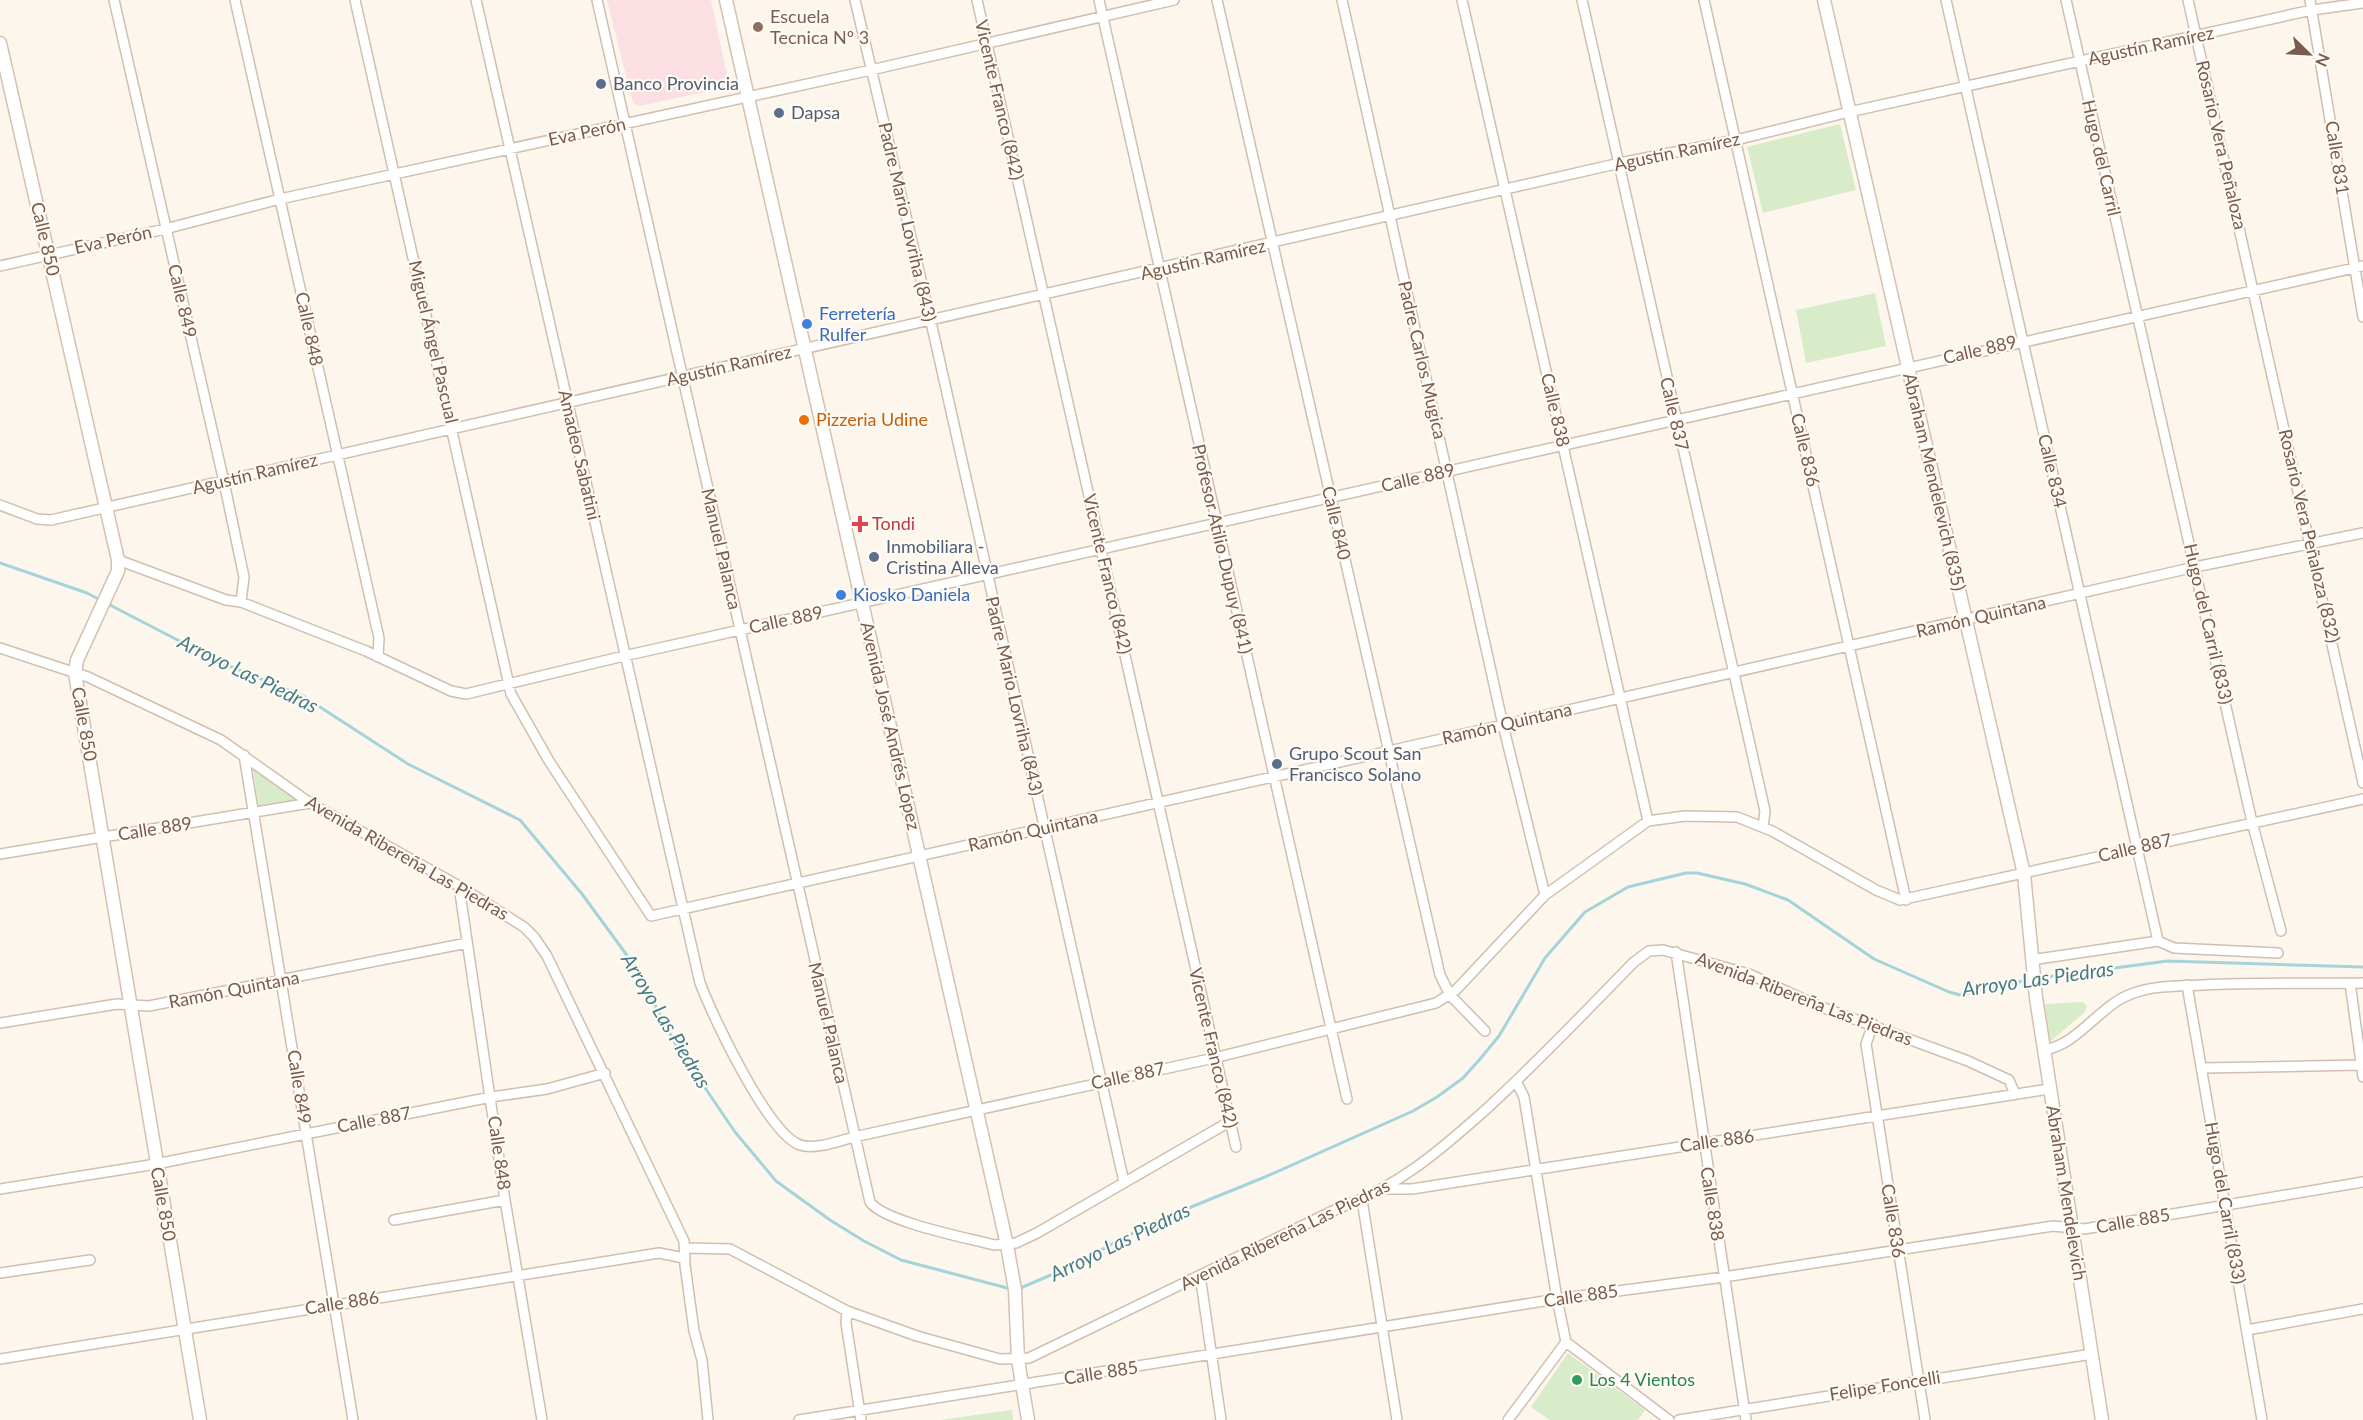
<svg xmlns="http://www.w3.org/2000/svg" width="2363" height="1420" font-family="Lato,sans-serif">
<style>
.medical{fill:#fbdfe3}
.green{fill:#d8ecc9}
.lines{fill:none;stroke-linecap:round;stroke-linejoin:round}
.stream{stroke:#a5d3da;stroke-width:3}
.street-casing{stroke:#d1beb0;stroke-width:12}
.secondary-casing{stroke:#d6c0b0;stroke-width:15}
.street{stroke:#fff;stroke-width:9}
.secondary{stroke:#fff;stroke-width:12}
.education-dot{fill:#8d6e63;stroke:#fffaf3;stroke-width:2}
.service-dot{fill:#5c6f8a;stroke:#fffaf3;stroke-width:2}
.shop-dot{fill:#3f7fe0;stroke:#fffaf3;stroke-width:2}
.food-dot{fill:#e8710a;stroke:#fffaf3;stroke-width:2}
.health-dot{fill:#e0444e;stroke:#fffaf3;stroke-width:2}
.leisure-dot{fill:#2e9e5b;stroke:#fffaf3;stroke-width:2}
.labels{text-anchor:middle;stroke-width:4.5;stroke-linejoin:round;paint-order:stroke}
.education-label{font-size:18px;fill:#785e54;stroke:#fffaf3;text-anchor:start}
.street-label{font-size:18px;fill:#7a5c4d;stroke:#fffaf3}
.service-label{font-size:18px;fill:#4e5e75;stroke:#fffaf3;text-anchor:start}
.shop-label{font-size:18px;fill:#366cbe;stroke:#fffaf3;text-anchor:start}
.food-label{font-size:18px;fill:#c56008;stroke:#fffaf3;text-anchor:start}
.health-label{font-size:18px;fill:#be3a42;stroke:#fffaf3;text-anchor:start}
.leisure-label{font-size:18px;fill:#27864d;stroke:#fffaf3;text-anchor:start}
.water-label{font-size:20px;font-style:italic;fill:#437c86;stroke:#fffaf3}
</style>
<rect width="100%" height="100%" fill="#fdf6ec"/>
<path class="medical" d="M607 0H711L728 80 724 88 639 106 633 103Z"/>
<path class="green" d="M1840 124 1856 190 1763 213 1747 147Z
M1875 293 1886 346 1806 363 1796 310Z
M255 767 300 801 259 808 253 769Z
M2083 1002 2087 1006 2085 1012 2051 1041 2046 1039 2045 1004Z
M1568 1353 1645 1410 1638 1420H1550L1531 1407Z
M1012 1410 1013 1420H940L1011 1410Z"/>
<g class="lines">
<path class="stream" d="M0 563 87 593 102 601
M108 604 222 663 303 696 408 764 520 820 582 894 634 965 676 1045 735 1132 776 1181 830 1220 864 1241 901 1260 1011 1289
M2038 978 2168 961 2363 967
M1018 1289 1065 1269 1154 1222 1265 1177 1413 1111 1437 1097 1463 1078 1480 1059 1499 1036 1545 958 1585 912 1628 887 1686 873H1697L1745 884 1788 900 1874 959 1949 992 1960 995 2032 979"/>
<defs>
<path id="street" d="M114 0 224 482 244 577 241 602
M235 0 379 638 378 657
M355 0 511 694 549 761 651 916 1389 751 2195 567 2363 533
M476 0 700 983C713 1017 768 1134 800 1145 815 1150 839 1141 854 1137L1214 1058 1436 1003 1456 990 1545 895 1648 821 1685 816 1737 817 1772 831 1876 890 1900 900 2363 799
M597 0 870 1202C884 1222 968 1238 994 1245L1016 1243 1037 1233 1229 1122
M855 0 931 322 1124 1182
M977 0 1236 1147
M1099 0 1347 1099
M1217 0 1440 975 1450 995 1485 1031
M1342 0 1503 725 1545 895
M1462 0 1648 821
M1582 0 1765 811 1763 827
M1704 0 1906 900
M1946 0 2158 941
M2066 0 2252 822 2281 931
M2188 0 2363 783
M2310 0 2363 317
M0 266 165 229 280 199 871 70 1174 0
M0 505 37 519 51 520 1620 163 1736 140 1849 112 2312 10 2363 3
M118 560 226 600 241 602 366 651 451 691 466 694 624 656 2363 266
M0 648 88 677 221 740 310 803 459 886 524 927 534 937 547 956 684 1241 685 1265 694 1331 702 1360 708 1420
M244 755 353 1420
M0 854 310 803
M459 886 505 1200 542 1420
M1676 952 1746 1420
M2031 960 2158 941 2174 948 2278 953
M2350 983 2363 1077
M2187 985 2262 1420
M0 1023 117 1004 149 1006 467 943
M1873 1024 1866 1044 1925 1420
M2044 1050C2079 1044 2099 1006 2131 994 2154 985 2180 986 2203 985 2257 982 2310 984 2363 983
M2202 1068 2361 1065
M1516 1081 1524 1097 1557 1299 1566 1342
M0 1189 156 1164 491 1097 547 1089 605 1073
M1385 1189H1412L2049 1089
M1362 1200 1397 1420
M394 1220 505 1200
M686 1248 730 1249 847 1311 917 1336 1000 1359 1029 1358 1339 1208C1396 1188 1438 1152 1482 1113 1535 1065 1584 1013 1634 962L1649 951 1663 950 1749 974 1816 1005 1968 1061 2009 1080 2015 1094
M0 1273 90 1260
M1200 1275 1221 1420
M847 1311 846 1323 861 1420
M2247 1330 2363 1309
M0 1359 659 1253 684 1258
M799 1420 1557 1299 1724 1277 2053 1226 2084 1229 2363 1182
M1508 1420 1566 1342 1669 1420
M1679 1420 2092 1354"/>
<path id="secondary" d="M726 0 1007 1245 1015 1290 1018 1360 1028 1420
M1824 0 2024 874 2036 998 2102 1420
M0 43 118 560V571L77 660 75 673 200 1420"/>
</defs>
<use href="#street" class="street-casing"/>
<use href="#secondary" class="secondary-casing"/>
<use href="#street" class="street"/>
<use href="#secondary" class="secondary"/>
</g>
<circle class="education-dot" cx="758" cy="27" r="6"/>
<g class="service-dot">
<circle cx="601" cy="84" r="6"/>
<circle cx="779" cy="113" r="6"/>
<circle cx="874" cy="557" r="6"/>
<circle cx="1277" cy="764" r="6"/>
</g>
<g class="shop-dot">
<circle cx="807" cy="324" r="6"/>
<circle cx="841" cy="595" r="6"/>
</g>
<circle class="food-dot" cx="804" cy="420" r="6"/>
<path class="health-dot" d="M857 515h6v6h6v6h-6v6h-6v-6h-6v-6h6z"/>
<circle class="leisure-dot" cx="1577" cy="1380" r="6"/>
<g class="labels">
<g class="education-label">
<text x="770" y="23">Escuela<tspan x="770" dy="21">Tecnica Nº 3</tspan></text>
</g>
<g class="street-label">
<text transform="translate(2151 46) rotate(-12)" y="6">Agustín Ramírez</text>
<text transform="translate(999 100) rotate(77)" y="6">Vicente Franco (842)</text>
<text transform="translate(587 132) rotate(-12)" y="6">Eva Perón</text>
<text transform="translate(2221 145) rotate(77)" y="6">Rosario Vera Peñaloza</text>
<text transform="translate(1677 152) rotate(-12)" y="6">Agustín Ramírez</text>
<text transform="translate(2101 158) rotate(77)" y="6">Hugo del Carril</text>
<text transform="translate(2337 158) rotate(81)" y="6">Calle 831</text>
<text transform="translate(907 222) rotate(77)" y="6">Padre Mario Lovriha (843)</text>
<text transform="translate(45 239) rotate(77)" y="6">Calle 850</text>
<text transform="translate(113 240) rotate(-12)" y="6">Eva Perón</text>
<text transform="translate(1203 260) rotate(-13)" y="6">Agustín Ramírez</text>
<text transform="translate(182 301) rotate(77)" y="6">Calle 849</text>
<text transform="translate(309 329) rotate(78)" y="6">Calle 848</text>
<text transform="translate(433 342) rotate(77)" y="6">Miguel Ángel Pascual</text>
<text transform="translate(1980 350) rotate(-13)" y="6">Calle 889</text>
<text transform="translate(1422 360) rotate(77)" y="6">Padre Carlos Mugica</text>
<text transform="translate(729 366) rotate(-13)" y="6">Agustín Ramírez</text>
<text transform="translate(1555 410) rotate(77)" y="6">Calle 838</text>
<text transform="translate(1674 414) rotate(77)" y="6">Calle 837</text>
<text transform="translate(1805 450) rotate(77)" y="6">Calle 836</text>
<text transform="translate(579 455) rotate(77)" y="6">Amadeo Sabatini</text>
<text transform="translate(2052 471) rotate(77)" y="6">Calle 834</text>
<text transform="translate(255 474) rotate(-13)" y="6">Agustín Ramírez</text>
<text transform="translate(1418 478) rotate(-13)" y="6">Calle 889</text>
<text transform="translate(1934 482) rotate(77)" y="6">Abraham Mendelevich (835)</text>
<text transform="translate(1336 523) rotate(77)" y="6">Calle 840</text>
<text transform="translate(2309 536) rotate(77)" y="6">Rosario Vera Peñaloza (832)</text>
<text transform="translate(721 549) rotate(77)" y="6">Manuel Palanca</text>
<text transform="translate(1222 549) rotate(77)" y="6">Profesor Atilio Dupuy (841)</text>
<text transform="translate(1107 574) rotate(77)" y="6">Vicente Franco (842)</text>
<text transform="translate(1981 617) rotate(-13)" y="6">Ramón Quintana</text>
<text transform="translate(786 620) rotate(-12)" y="6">Calle 889</text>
<text transform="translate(2208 624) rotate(77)" y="6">Hugo del Carril (833)</text>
<text transform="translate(1014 696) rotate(77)" y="6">Padre Mario Lovriha (843)</text>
<text transform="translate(84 724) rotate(80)" y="6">Calle 850</text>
<text transform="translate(1507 724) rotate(-13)" y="6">Ramón Quintana</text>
<text transform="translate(890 726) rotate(77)" y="6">Avenida José Andrés López</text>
<text transform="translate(155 829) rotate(-9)" y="6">Calle 889</text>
<text transform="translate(1033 831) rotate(-13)" y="6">Ramón Quintana</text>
<text transform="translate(2135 848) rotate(-13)" y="6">Calle 887</text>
<text transform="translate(407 858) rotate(30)" y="6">Avenida Ribereña Las Piedras</text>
<text transform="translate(234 990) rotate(-11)" y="6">Ramón Quintana</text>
<text transform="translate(1804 999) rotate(21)" y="6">Avenida Ribereña Las Piedras</text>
<text transform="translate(828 1023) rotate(77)" y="6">Manuel Palanca</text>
<text transform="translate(1213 1048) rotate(77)" y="6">Vicente Franco (842)</text>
<text transform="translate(1128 1076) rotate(-12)" y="6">Calle 887</text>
<text transform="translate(299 1087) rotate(81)" y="6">Calle 849</text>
<text transform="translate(374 1120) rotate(-11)" y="6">Calle 887</text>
<text transform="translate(1717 1141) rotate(-8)" y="6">Calle 886</text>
<text transform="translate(499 1153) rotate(82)" y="6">Calle 848</text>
<text transform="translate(2066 1193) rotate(81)" y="6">Abraham Mendelevich</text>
<text transform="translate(2225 1203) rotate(80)" y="6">Hugo del Carril (833)</text>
<text transform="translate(163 1204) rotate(80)" y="6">Calle 850</text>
<text transform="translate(1712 1204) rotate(81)" y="6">Calle 838</text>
<text transform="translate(1893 1221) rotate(81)" y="6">Calle 836</text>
<text transform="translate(2133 1221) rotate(-10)" y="6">Calle 885</text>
<text transform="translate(1285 1235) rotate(-26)" y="6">Avenida Ribereña Las Piedras</text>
<text transform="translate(1581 1296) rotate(-8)" y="6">Calle 885</text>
<text transform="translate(342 1303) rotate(-9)" y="6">Calle 886</text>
<text transform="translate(1101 1373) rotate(-9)" y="6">Calle 885</text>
<text transform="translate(1885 1386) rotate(-9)" y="6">Felipe Foncelli</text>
</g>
<g class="service-label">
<text x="613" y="90">Banco Provincia</text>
<text x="791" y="119">Dapsa</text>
<text x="886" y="553">Inmobiliara -<tspan x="886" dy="21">Cristina Alleva</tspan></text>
<text x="1289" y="760">Grupo Scout San<tspan x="1289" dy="21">Francisco Solano</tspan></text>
</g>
<g class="shop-label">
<text x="819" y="320">Ferretería<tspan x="819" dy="21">Rulfer</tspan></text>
<text x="853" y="601">Kiosko Daniela</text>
</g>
<g class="food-label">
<text x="816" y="426">Pizzeria Udine</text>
</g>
<g class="health-label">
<text x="872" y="530">Tondi</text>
</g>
<g class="leisure-label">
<text x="1589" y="1386">Los 4 Vientos</text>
</g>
<g class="water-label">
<text transform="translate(248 674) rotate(26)" y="7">Arroyo Las Piedras</text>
<text transform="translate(2038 979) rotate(-8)" y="7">Arroyo Las Piedras</text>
<text transform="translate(666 1021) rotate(59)" y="7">Arroyo Las Piedras</text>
<text transform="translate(1120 1242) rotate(-26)" y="7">Arroyo Las Piedras</text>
</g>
</g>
<g transform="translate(2309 54) rotate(114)" stroke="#fffaf3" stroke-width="4.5" paint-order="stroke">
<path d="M0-4.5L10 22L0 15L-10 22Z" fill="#7a5c4d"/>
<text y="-9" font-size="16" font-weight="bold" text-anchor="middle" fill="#7a5c4d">N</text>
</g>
</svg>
